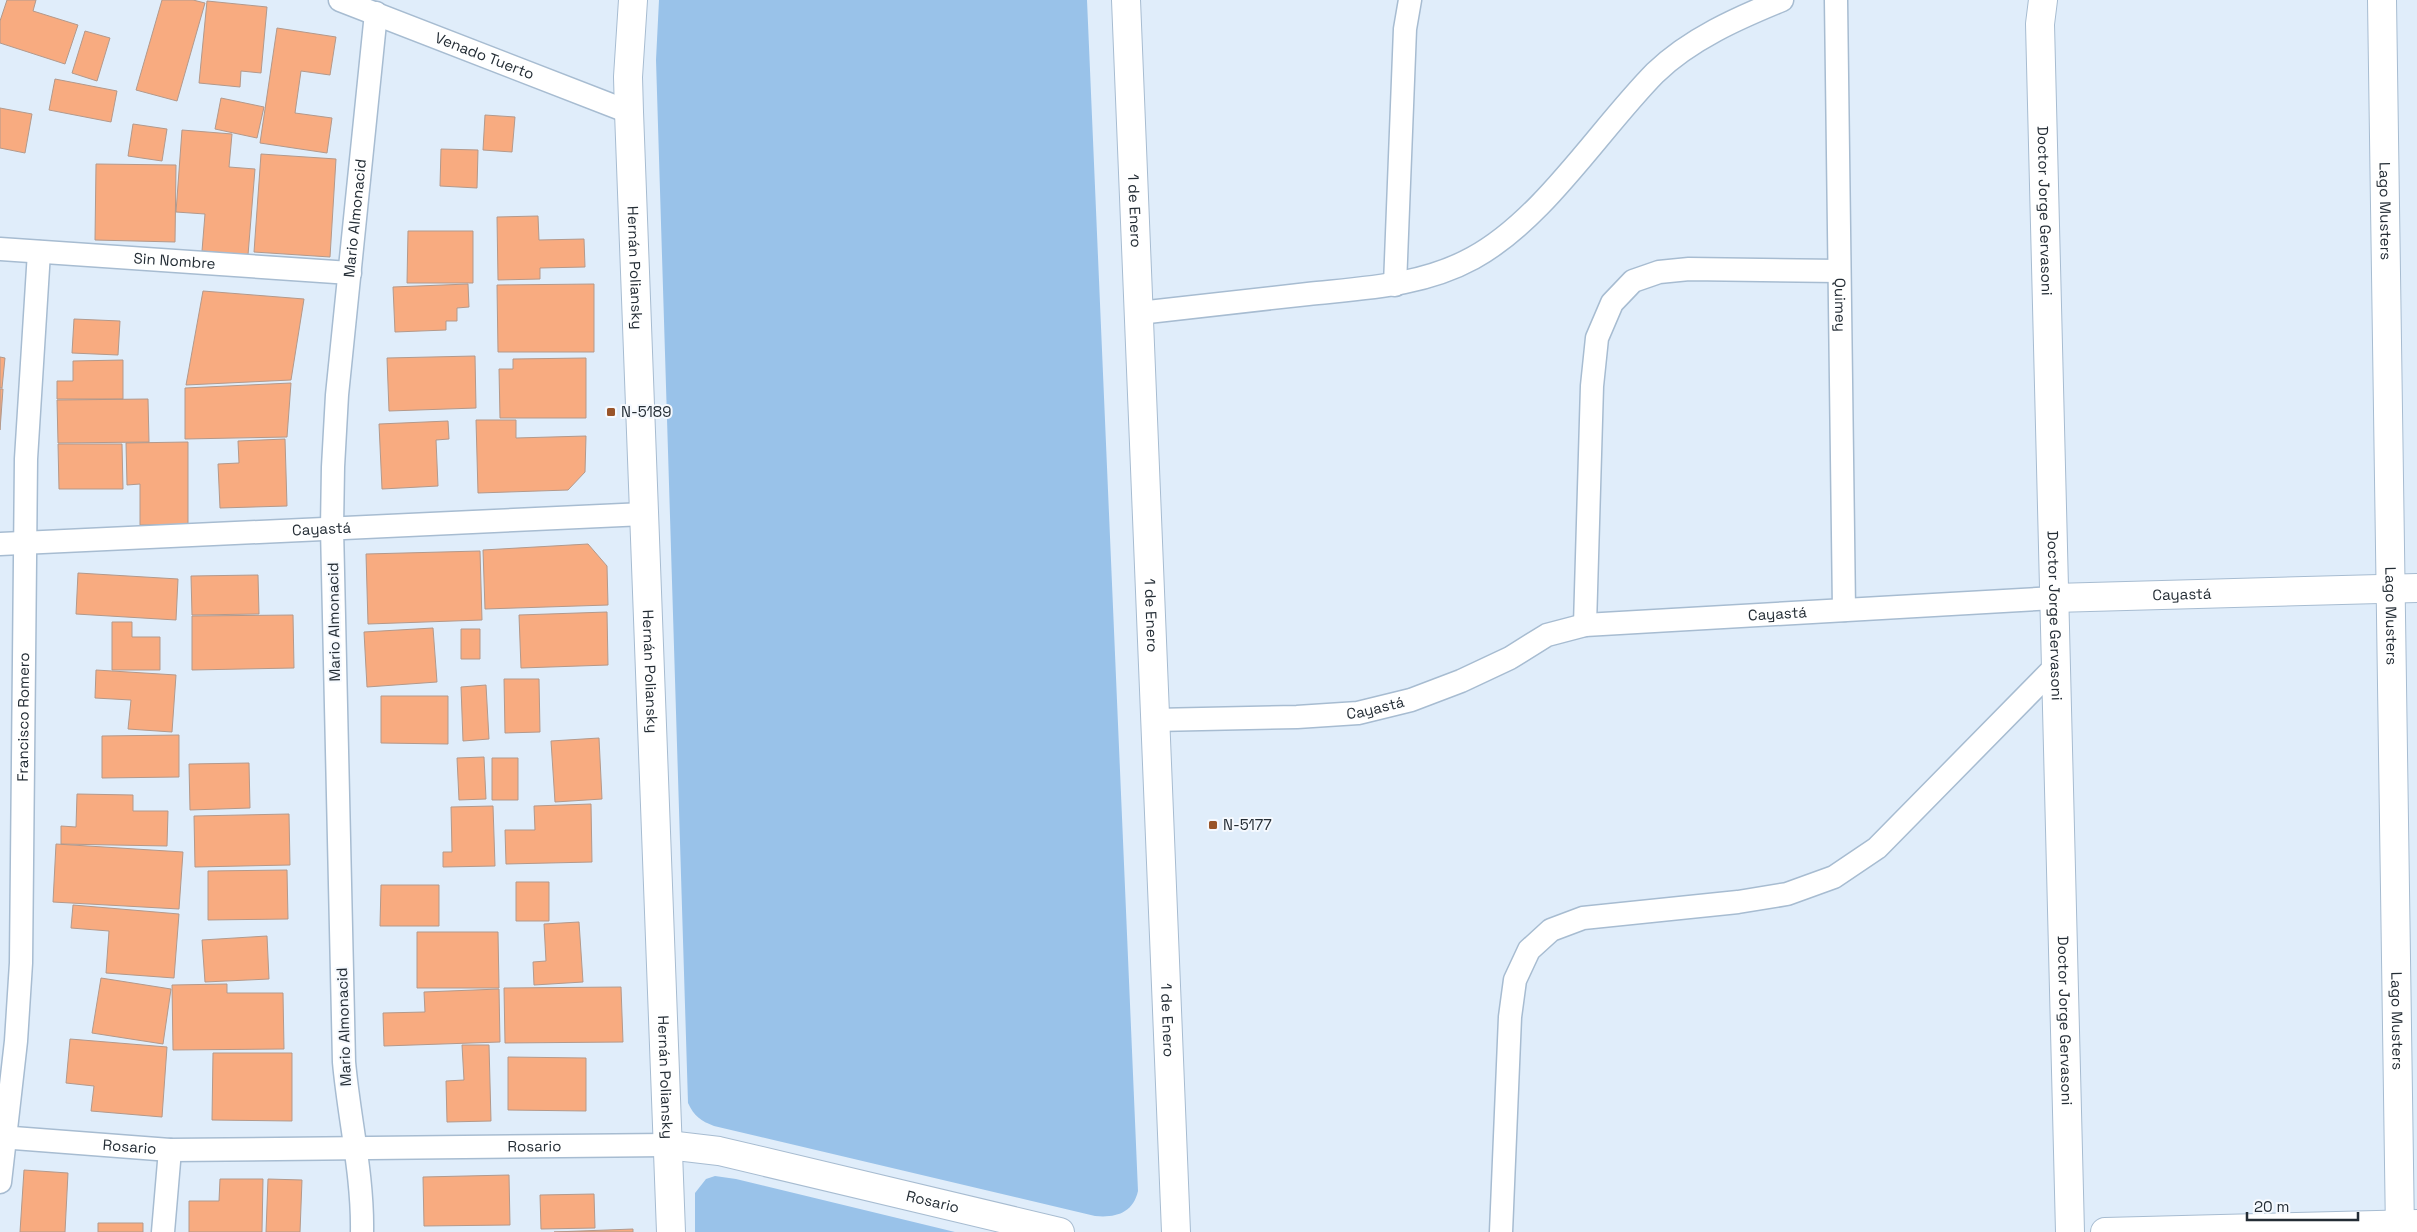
<svg xmlns="http://www.w3.org/2000/svg" width="2417" height="1232" font-family="'Space Grotesk',sans-serif">
<style>
.green{fill:#99c2e9}
.building{fill:#f8ab80;stroke:#b3998b}
.lines{fill:none;stroke-linecap:round;stroke-linejoin:round}
.service-casing{stroke:#a7bcd1;stroke-width:25}
.minor-casing{stroke:#a7bcd1;stroke-width:30}
.secondary-casing{stroke:#a7bcd1;stroke-width:30}
.service{stroke:#fff;stroke-width:22}
.minor{stroke:#fff;stroke-width:28}
.secondary{stroke:#fff;stroke-width:28}
.poi-dot{fill:#995429;stroke:#f5f9fe;stroke-width:2}
.labels{text-anchor:middle;stroke-width:4;stroke-linejoin:round;paint-order:stroke}
.street-label{font-size:15px;fill:#242d35;stroke:#f5f9fe}
.poi-label{font-size:15px;fill:#242d35;stroke:#f5f9fe;text-anchor:start}
</style>
<rect width="100%" height="100%" fill="#e0edfa"/>
<path class="green" d="M659 0H1087L1138 1191C1133 1213 1116 1218 1095 1216L714 1126C701 1121 694 1116 688 1103L656 60Z
M715 1176 736 1179 955 1232H695V1193L706 1179Z"/>
<path class="building" d="M7 0H36L33 11 78 25 65 64 0 43V21Z
M162 0H193L205 3 177 101 136 90Z
M207 1 267 7 261 73 241 71 240 87 199 83Z
M277 28 336 37 330 75 301 71 295 113 332 118 327 153 260 143Z
M85 31 110 38 97 81 72 73Z
M55 79 117 91 111 122 49 110Z
M221 98 264 107 257 138 215 129Z
M0 108 32 114 25 153 0 148Z
M485 115 515 117 512 152 483 150Z
M133 124 167 129 162 161 128 156Z
M182 130 232 134 229 167 255 169 248 255 202 251 205 214 176 212Z
M441 149 478 150 477 188 440 186Z
M261 154 336 159 330 257 254 252Z
M96 164 176 165 175 242 95 240Z
M538 216 539 240 584 239 585 267 540 268V279L498 280 497 217Z
M408 231H473V283H407Z
M468 284 469 307 457 308V321H446V330L395 332 393 287Z
M594 284V352H498L497 285Z
M203 291 304 299 291 380 186 385Z
M74 319 120 321 118 355 72 353Z
M475 356 476 408 389 411 387 358Z
M0 357 5 358 2 388H0Z
M586 358V418H500L499 369H513V359Z
M123 360V399H57V381H73V361Z
M291 383 287 437 185 439V388Z
M0 389H3L0 430Z
M148 399 149 442 58 443 57 400Z
M476 420H516V438L586 436 585 472 568 490 478 493Z
M448 421 449 439 436 440 438 486 382 489 379 424Z
M285 439 287 506 220 508 218 464 239 463 238 441Z
M188 442V525H140V484L127 485 126 443Z
M58 444H122L123 489H59Z
M588 544 607 566 608 605 485 609 483 550Z
M480 551 482 620 368 624 366 554Z
M78 573 178 579 176 620 76 614Z
M258 575 259 614 192 615 191 576Z
M607 612 608 665 521 668 519 615Z
M293 615 294 668 192 670V616Z
M112 622H132V637H160V670H112Z
M433 628 437 682 367 687 364 632Z
M461 629H480V659H461Z
M96 670 176 675 172 732 128 729 131 700 95 698Z
M504 679H539L540 732 505 733Z
M486 685 489 739 463 741 461 687Z
M381 696H448V744L381 743Z
M179 735V777L102 778V736Z
M599 738 602 799 555 802 551 741Z
M484 757 486 799 459 800 457 758Z
M492 758H518V800H492Z
M249 763 250 808 190 810 189 764Z
M77 794 133 795V811H168L167 846 61 844V826L76 827Z
M591 804 592 862 506 864 505 830H535L534 806Z
M493 806 495 866 443 867V852H452L451 807Z
M289 814 290 865 195 867 194 816Z
M56 844 183 852 179 909 53 902Z
M287 870 288 919 208 920V871Z
M516 882H549V921H516Z
M381 885H439V926H380Z
M73 905 179 914 174 978 106 973 109 931 71 928Z
M579 922 583 982 534 985 533 962 546 961 544 924Z
M417 932H498L499 988H417Z
M267 936 269 979 205 982 202 940Z
M101 978 171 989 163 1044 92 1033Z
M227 984V993H283L284 1049 173 1050 172 985Z
M621 987 623 1042 505 1043 504 988Z
M499 989 500 1042 384 1046 383 1013 425 1012 424 992Z
M70 1039 167 1047 162 1117 91 1111 94 1086 66 1083Z
M462 1045H489L491 1121 447 1122 446 1081 464 1080Z
M213 1053H292V1121L212 1120Z
M508 1057 586 1058V1111L508 1110Z
M24 1170 68 1173 65 1232H20Z
M509 1175 510 1225 424 1226 423 1177Z
M220 1179H263L262 1232H189V1201H219Z
M268 1179 302 1180 300 1232H266Z
M594 1194 595 1228 541 1229 540 1195Z
M98 1223H143V1232H98Z
M633 1229V1232H554Z"/>
<g class="lines">
<defs>
<g id="service">
<path id="s1" d="M340 0 629 112"/>
<path id="s2" d="M1836 0 1844 610"/>
<path id="s3" d="M0 249 350 273"/>
<path d="M1395 285 1405 29 1410 0"/>
<path d="M1139 313C1195 307 1251 300 1308 294 1364 288 1422 286 1473 258 1543 220 1598 131 1655 73 1690 39 1738 18 1782 0"/>
<path id="s4" d="M0 544 644 514"/>
<path d="M1585 625 1592 386 1597 338 1612 303 1633 281 1659 272 1689 269 1839 271"/>
<path id="s5" d="M1155 720 1297 717 1358 713 1411 700 1461 681 1510 658 1547 635 1585 625 2054 598"/>
<path id="s6" d="M0 1137 170 1150 668 1145"/>
<path id="s7" d="M0 1182 16 1041 21 963 26 459 39 252"/>
<path d="M163 1232 170 1150"/>
<path id="s8" d="M362 1232C363 1175 349 1118 344 1062L332 528 333 467 337 395 376 13"/>
<path d="M1501 1232 1510 1017 1515 980 1529 950 1551 930 1583 918 1738 902 1787 894 1834 877 1877 848 2056 666"/>
</g>
<g id="minor">
<path id="s9" d="M633 0 628 77 629 112 671 1232"/>
<path id="s10" d="M2043 0 2040 24 2070 1232"/>
<path id="s11" d="M2382 0 2400 1232"/>
<path id="s12" d="M2054 598 2417 588"/>
<path id="s13" d="M668 1145 719 1151 1060 1232"/>
<path d="M2105 1232 2417 1224"/>
</g>
<g id="secondary">
<path id="s14" d="M1126 0 1176 1232"/>
</g>
</defs>
<use href="#service" class="service-casing"/>
<use href="#minor" class="minor-casing"/>
<use href="#secondary" class="secondary-casing"/>
<use href="#service" class="service"/>
<use href="#minor" class="minor"/>
<use href="#secondary" class="secondary"/>
</g>
<g class="poi-dot">
<rect x="606" y="407" width="10" height="10" rx="2.5"/>
<rect x="1208" y="820" width="10" height="10" rx="2.5"/>
</g>
<g class="labels">
<g class="street-label">
<text dy="5" stroke="none"><textPath href="#s1" startOffset="155">Venado Tuerto</textPath></text>
<text dy="5" stroke="none"><textPath href="#s14" startOffset="211">1 de Enero</textPath></text>
<text dy="5" stroke="none"><textPath href="#s10" startOffset="211">Doctor Jorge Gervasoni</textPath></text>
<text dy="5" stroke="none"><textPath href="#s11" startOffset="211">Lago Musters</textPath></text>
<text dy="5" stroke="none"><textPath href="#s8" startOffset="1016">Mario Almonacid</textPath></text>
<text dy="5" stroke="none"><textPath href="#s3" startOffset="175">Sin Nombre</textPath></text>
<text dy="5" stroke="none"><textPath href="#s9" startOffset="268">Hernán Poliansky</textPath></text>
<text dy="5" stroke="none"><textPath href="#s2" startOffset="305">Quimey</textPath></text>
<text dy="5" stroke="none"><textPath href="#s4" startOffset="322">Cayastá</textPath></text>
<text dy="5" stroke="none"><textPath href="#s12" startOffset="128">Cayastá</textPath></text>
<text dy="5" stroke="none"><textPath href="#s5" startOffset="641">Cayastá</textPath></text>
<text dy="5" stroke="none"><textPath href="#s14" startOffset="616">1 de Enero</textPath></text>
<text dy="5" stroke="none"><textPath href="#s10" startOffset="616">Doctor Jorge Gervasoni</textPath></text>
<text dy="5" stroke="none"><textPath href="#s11" startOffset="616">Lago Musters</textPath></text>
<text transform="translate(334 622) rotate(-91)" y="5">Mario Almonacid</text>
<text dy="5" stroke="none"><textPath href="#s9" startOffset="672">Hernán Poliansky</textPath></text>
<text dy="5" stroke="none"><textPath href="#s5" startOffset="221">Cayastá</textPath></text>
<text dy="5" stroke="none"><textPath href="#s7" startOffset="466">Francisco Romero</textPath></text>
<text dy="5" stroke="none"><textPath href="#s14" startOffset="1021">1 de Enero</textPath></text>
<text dy="5" stroke="none"><textPath href="#s10" startOffset="1021">Doctor Jorge Gervasoni</textPath></text>
<text dy="5" stroke="none"><textPath href="#s11" startOffset="1021">Lago Musters</textPath></text>
<text transform="translate(344 1027) rotate(-92)" y="5">Mario Almonacid</text>
<text dy="5" stroke="none"><textPath href="#s9" startOffset="1078">Hernán Poliansky</textPath></text>
<text dy="5" stroke="none"><textPath href="#s6" startOffset="535">Rosario</textPath></text>
<text dy="5" stroke="none"><textPath href="#s6" startOffset="130">Rosario</textPath></text>
<text dy="5" stroke="none"><textPath href="#s13" startOffset="271">Rosario</textPath></text>
</g>
<g class="poi-label">
<text x="621" y="417">N-5189</text>
<text x="1223" y="830">N-5177</text>
</g>
</g>
<path d="M2247 1212v8h111v-8" fill="none" stroke="#242d35" stroke-width="2.5"/>
<text x="2254" y="1212" font-size="15" fill="#242d35" stroke="#f5f9fe" stroke-width="4" paint-order="stroke">20 m</text>
</svg>
